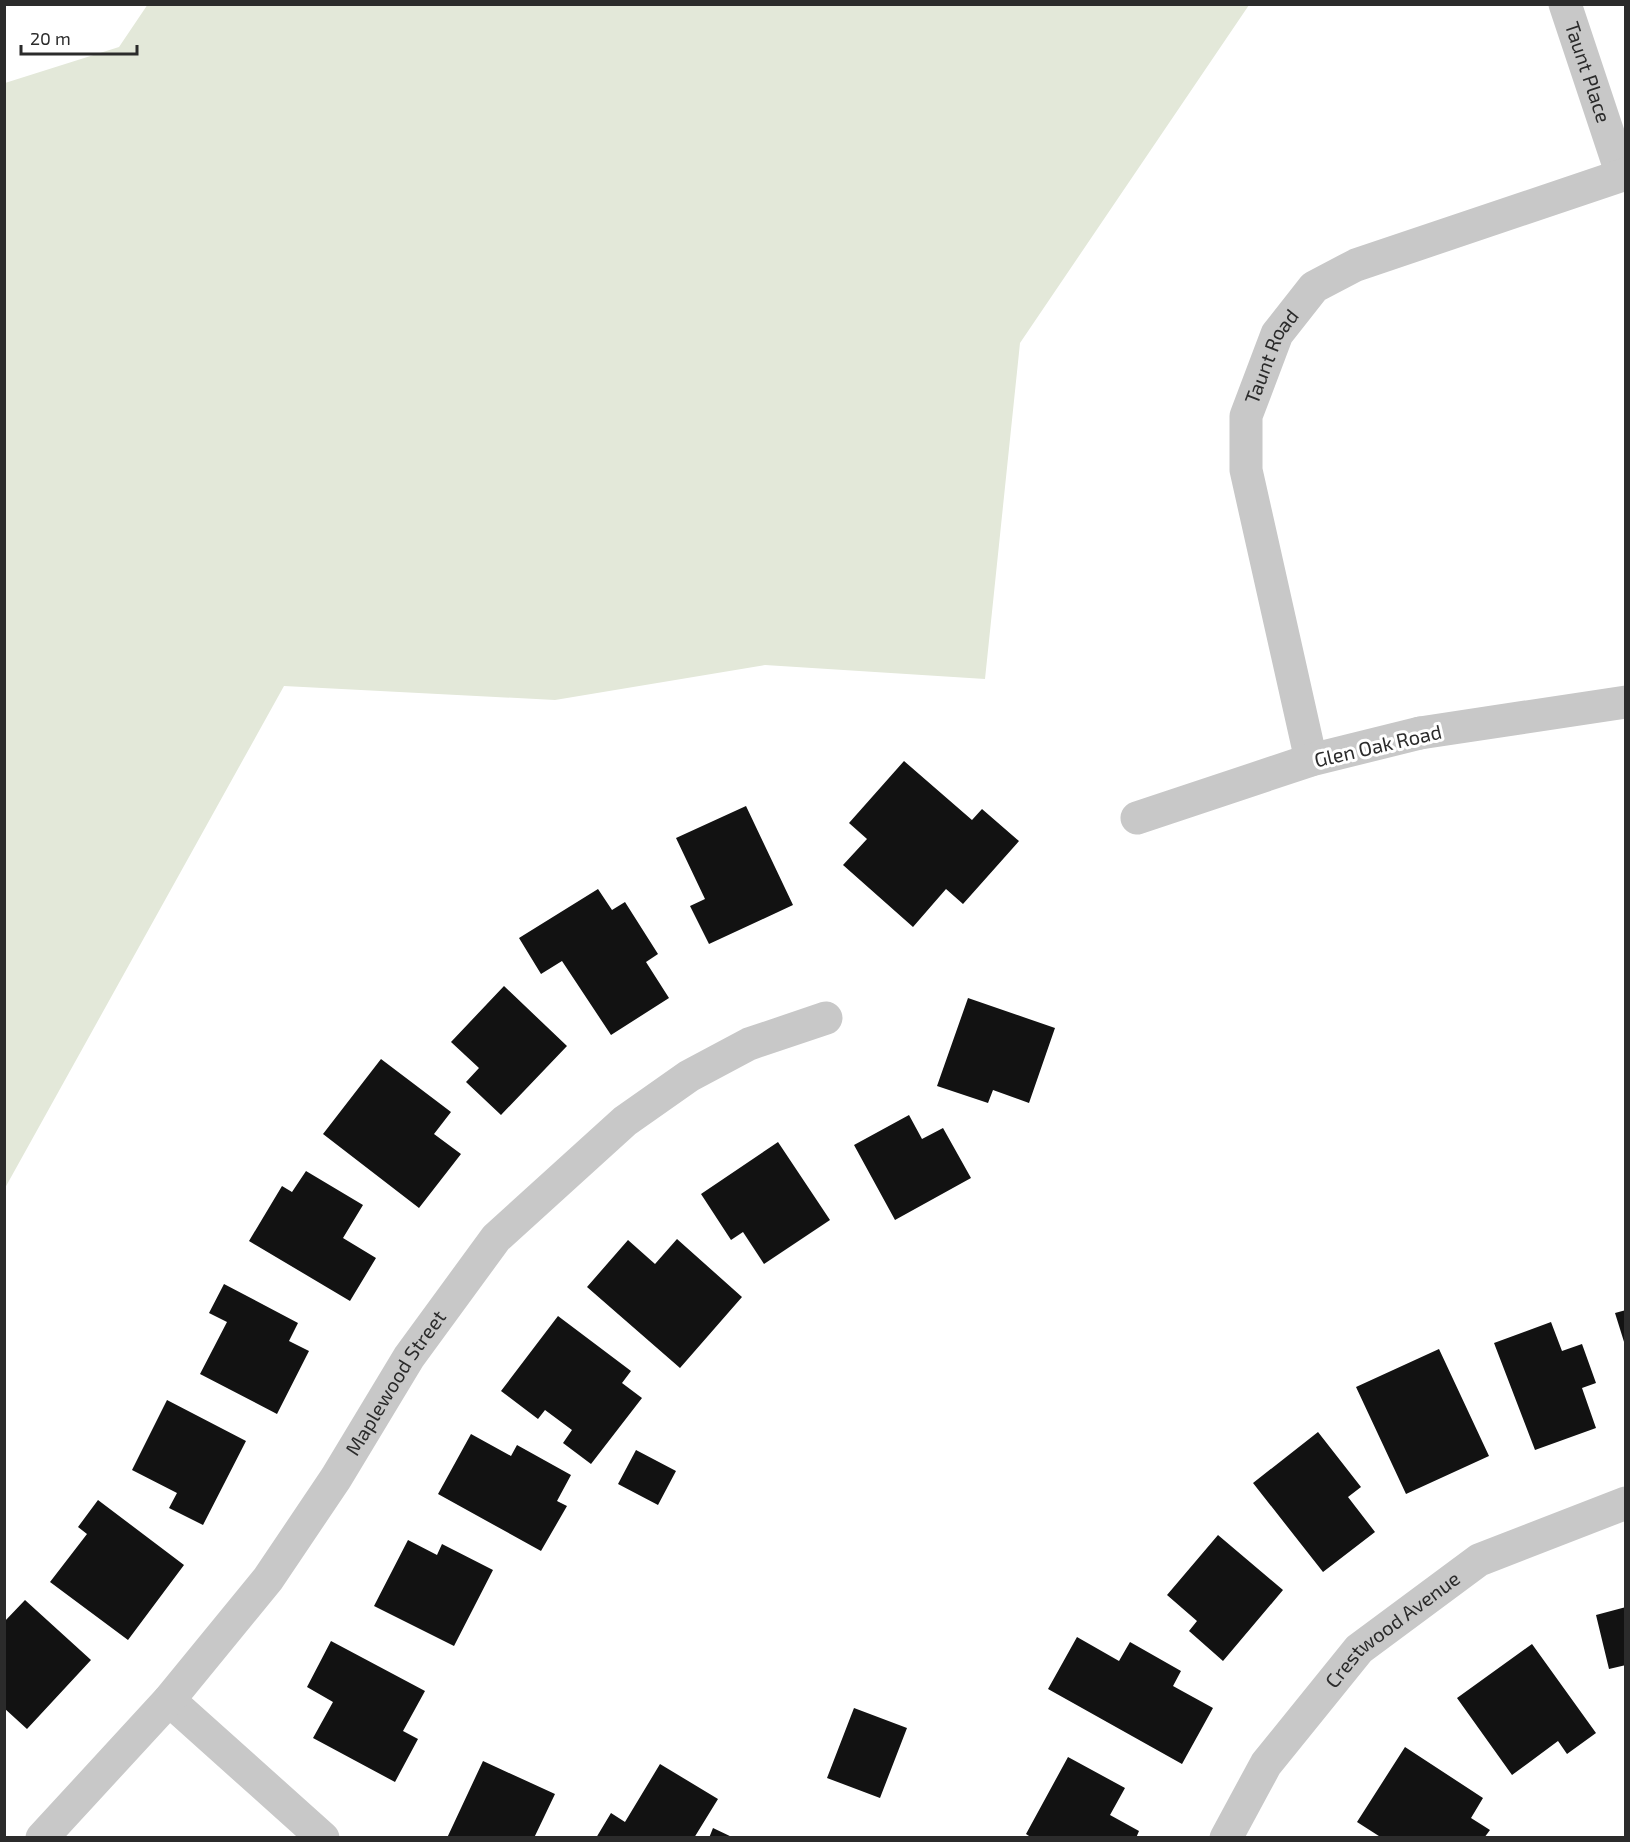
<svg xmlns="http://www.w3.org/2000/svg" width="1630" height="1842" font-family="'Exo 2',sans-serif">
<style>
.green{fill:#e3e8d9}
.building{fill:#121212}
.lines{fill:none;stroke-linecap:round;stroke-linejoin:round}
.minor{stroke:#c8c8c8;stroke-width:33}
.tertiary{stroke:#c8c8c8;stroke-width:33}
.labels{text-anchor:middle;stroke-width:6;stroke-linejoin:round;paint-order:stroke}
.street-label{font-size:20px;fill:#2b2b2b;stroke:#fff}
</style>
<rect width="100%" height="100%" fill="#fff"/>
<path class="green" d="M148 4 1249 5 1020 343 985 679 765 665 555 700 284 686 5 1188V83L119 47Z"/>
<path class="building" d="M904 761 972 820 982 809 1019 841 963 904 946 889 913 927 843 865 867 839 849 823Z
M746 806 793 905 709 944 690 906 705 899 676 838Z
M598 889 612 910 625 902 658 954 646 962 669 998 611 1035 562 961 541 974 519 938Z
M504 986 567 1046 501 1115 466 1082 479 1068 451 1042Z
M968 998 1055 1028 1029 1103 993 1090 988 1103 937 1086Z
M381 1059 451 1112 434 1134 461 1154 419 1208 323 1134Z
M909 1115 922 1139 943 1128 971 1178 895 1220 854 1145Z
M778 1142 830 1220 764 1264 743 1232 731 1240 701 1194Z
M306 1171 363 1205 343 1238 376 1258 350 1301 249 1241 282 1186 292 1192Z
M677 1239 742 1297 680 1368 587 1287 628 1240 655 1264Z
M224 1284 298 1323 289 1341 309 1351 277 1414 200 1374 227 1322 209 1313Z
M1626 1310V1344L1625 1345 1615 1313Z
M558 1316 631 1371 622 1383 642 1398 591 1464 563 1443 572 1430 545 1410 538 1419 501 1391Z
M1551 1322 1562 1351 1582 1344 1596 1383 1582 1388 1596 1428 1535 1450 1494 1343Z
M1439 1349 1489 1456 1406 1494 1356 1387Z
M167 1400 246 1441 203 1525 169 1508 177 1493 132 1470Z
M1318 1432 1361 1487 1348 1497 1375 1532 1323 1572 1253 1483Z
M471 1434 511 1456 517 1445 571 1475 557 1501 567 1506 541 1551 438 1494Z
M636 1450 676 1471 658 1505 618 1484Z
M98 1500 184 1565 128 1640 50 1582 87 1534 78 1527Z
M1218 1535 1283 1590 1223 1661 1189 1631 1197 1621 1167 1595Z
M408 1540 437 1555 442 1544 493 1570 454 1646 374 1606Z
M25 1600 91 1660 27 1729 4 1708V1622Z
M1626 1607V1665L1609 1669 1596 1615Z
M1077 1637 1119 1661 1130 1642 1181 1671 1173 1686 1213 1708 1182 1764 1048 1689Z
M331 1641 425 1691 403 1731 418 1739 395 1782 313 1738 333 1702 307 1687Z
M1532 1644 1596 1733 1567 1754 1558 1741 1512 1775 1457 1698Z
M854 1708 907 1728 880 1798 827 1778Z
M1405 1747 1483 1798 1471 1818 1490 1830 1484 1838H1382L1357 1822Z
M1068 1757 1125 1788 1110 1815 1139 1831 1136 1838H1032L1026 1834Z
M483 1761 555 1794 534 1838H447Z
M660 1764 718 1799 694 1838H596L611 1813 625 1822Z
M713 1828 734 1838H709Z"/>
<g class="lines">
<g class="minor">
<path id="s1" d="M1565 4 1622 175"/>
<path id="s2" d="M1311 760 1246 470V416L1277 334 1314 287 1356 265 1626 174"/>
<path d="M1137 818 1311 760 1420 733"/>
<path d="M169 1700 323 1838"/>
<path id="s3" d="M42 1838 169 1700 268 1579 336 1478 409 1357 496 1238 625 1121 689 1076 749 1044 826 1018"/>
<path id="s4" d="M1226 1838 1266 1764 1359 1649 1479 1560 1626 1503"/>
</g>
<path class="tertiary" d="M1420 733 1626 702"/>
</g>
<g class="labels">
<g class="street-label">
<text dy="7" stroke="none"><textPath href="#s1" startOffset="72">Taunt Place</textPath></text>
<text dy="7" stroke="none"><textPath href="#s2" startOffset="416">Taunt Road</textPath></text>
<text transform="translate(1378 746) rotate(-13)" y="7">Glen Oak Road</text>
<text dy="7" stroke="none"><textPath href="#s3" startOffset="578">Maplewood Street</textPath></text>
<text dy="7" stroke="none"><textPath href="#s4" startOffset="270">Crestwood Avenue</textPath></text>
</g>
</g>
<rect width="1630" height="1842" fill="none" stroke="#2b2b2b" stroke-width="12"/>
<path d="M21 45v9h116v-9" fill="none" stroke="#2b2b2b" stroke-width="3"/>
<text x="30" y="45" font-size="18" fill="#2b2b2b" stroke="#ffffff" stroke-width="4.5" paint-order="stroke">20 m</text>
</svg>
